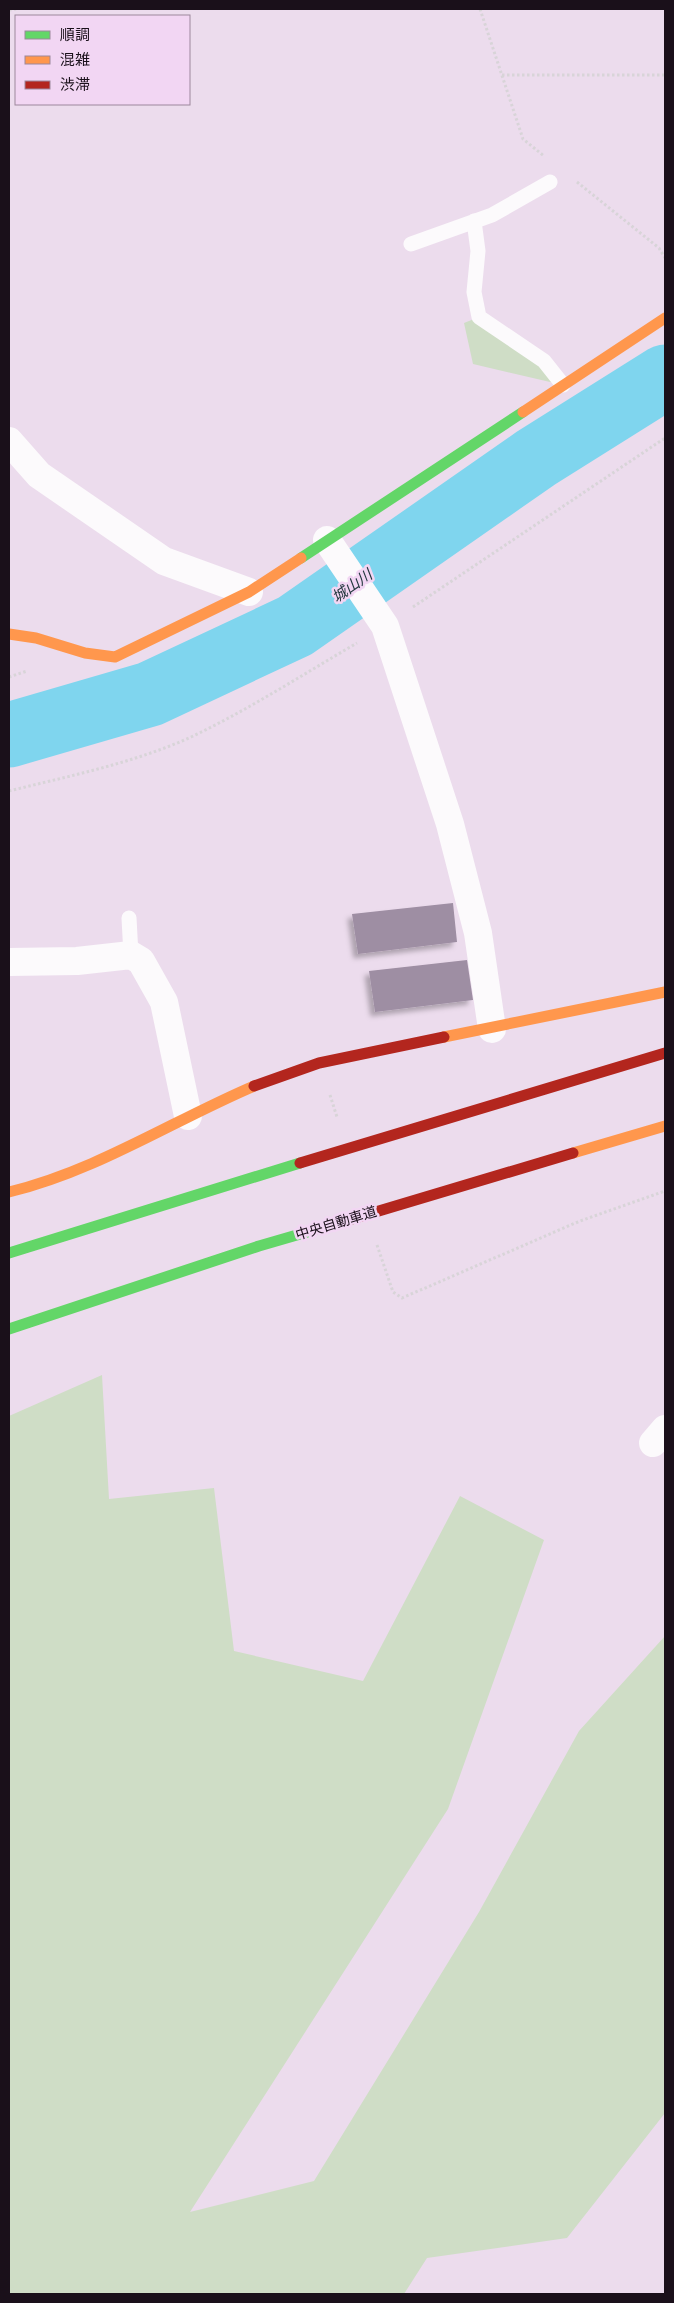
<svg xmlns="http://www.w3.org/2000/svg" width="674" height="2303" font-family="'Titillium Web','Noto Sans JP',sans-serif">
<style>
.green{fill:#cfddc6}
.lines{fill:none;stroke-linecap:round;stroke-linejoin:round}
.river{stroke:#7fd5ee;stroke-width:65}
.building{fill:#9e8ea3;filter:url(#shadow)}
.path{stroke:#d8d4d8;stroke-width:3;stroke-dasharray:2.5 2.5;stroke-linecap:butt}
.lane{stroke:#fcfafc;stroke-width:15}
.street{stroke:#fcfafc;stroke-width:28}
.fast{stroke:#63d668;stroke-width:11}
.slow{stroke:#ff974d;stroke-width:11}
.jam{stroke:#b3261e;stroke-width:11}
.labels{text-anchor:middle;stroke-width:5;stroke-linejoin:round;paint-order:stroke}
.street-label{font-size:14px;fill:#1a101a;stroke:#f2d6f3}
.water-label{font-size:15px;font-style:italic;fill:#1e343a;stroke:#f2d6f3}
</style>
<defs>
<filter id="shadow"><feDropShadow dx="-4.5" dy="4.5" stdDeviation="2.5" flood-color="#0004"/></filter>
</defs>
<rect width="100%" height="100%" fill="#ecdced"/>
<path class="green" d="M479 317 563 385 473 364 464 323Z
M102 1375 109 1499 214 1488 234 1651 363 1681 460 1496 544 1540 448 1809 190 2212 314 2181 479 1912 579 1731 665 1636V2113L567 2238 427 2258 404 2294H9V1416Z"/>
<g class="lines">
<path class="river" d="M9 735 150 694 295 626 536 458 665 377"/>
</g>
<path class="building" d="M453 903 457 942 358 954 352 914Z
M467 960 473 1000 375 1012 369 971Z"/>
<g class="lines">
<path class="path" d="M480 9 523 139 544 156
M9 10 16 9
M502 75H665
M577 182 659 248 665 258
M413 607 665 438
M9 677 27 671
M9 791C69 776 134 763 191 737 248 710 302 675 357 643
M330 1095 337 1117
M377 1245 393 1292 402 1298 580 1221 665 1191"/>
<path class="lane" d="M474 221 478 251 474 292 479 317 544 361 563 385
M411 244 492 215 550 182
M129 918 131 955"/>
<path class="street" d="M9 441 39 475 164 561 249 592
M327 540 385 626 450 824 478 933 492 1029
M9 962 77 961 131 955 141 961 164 1002 188 1116
M653 1443 665 1429"/>
<path class="fast" d="M301 558 523 412
M9 1253 300 1163
M9 1329 259 1246 352 1219"/>
<path class="slow" d="M523 412 665 318
M9 634 36 638 85 653 115 657 249 592 301 558
M444 1037 665 992
M573 1153 665 1126
M9 1192C96 1171 172 1121 254 1086"/>
<path class="jam" d="M254 1086 319 1063 444 1037
M300 1163 665 1053
M352 1219 573 1153"/>
</g>
<g class="labels">
<g class="street-label">
<text transform="translate(336 1223) rotate(-17)" y="5">中央自動車道</text>
</g>
<g class="water-label">
<text transform="translate(352 586) rotate(-35)" y="5">城山川</text>
</g>
</g>
<rect width="674" height="2303" fill="none" stroke="#1a101a" stroke-width="20"/>
<rect x="15" y="15" width="175" height="90" fill="#f2d6f3" stroke="#9c879c"/>
<rect x="25" y="31" width="25" height="8" fill="#63d668" stroke="#9c879c"/>
<text x="60" y="40" font-size="15" fill="#1a101a">順調</text>
<rect x="25" y="56" width="25" height="8" fill="#ff974d" stroke="#9c879c"/>
<text x="60" y="65" font-size="15" fill="#1a101a">混雑</text>
<rect x="25" y="81" width="25" height="8" fill="#b3261e" stroke="#9c879c"/>
<text x="60" y="90" font-size="15" fill="#1a101a">渋滞</text>
</svg>
